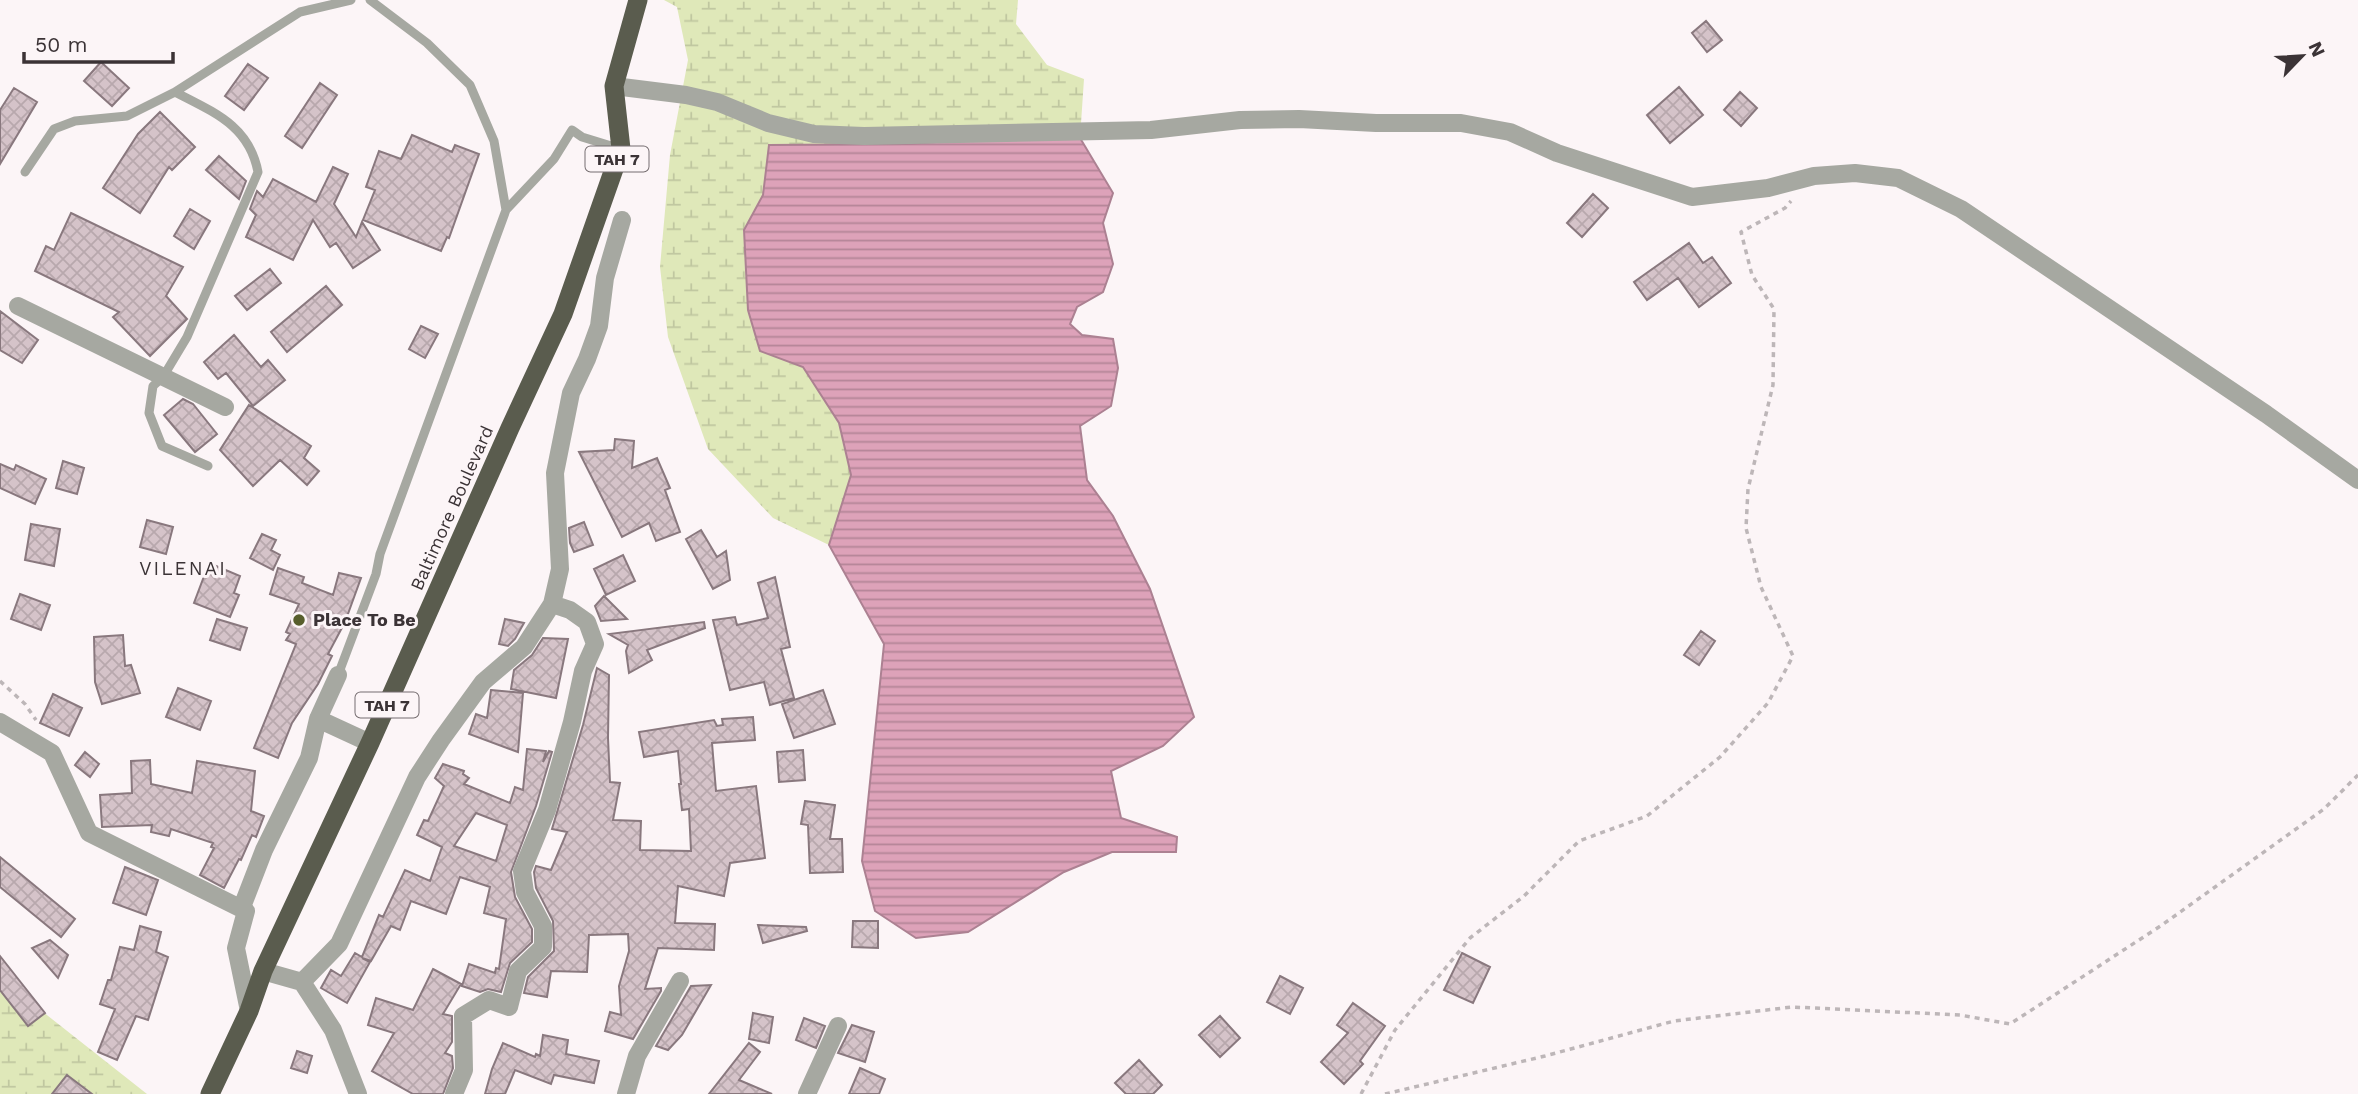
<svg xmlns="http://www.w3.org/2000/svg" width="2358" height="1094" font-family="'Work Sans',sans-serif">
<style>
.wetland{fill:url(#wetland-marsh)}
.water{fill:url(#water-rules);stroke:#ac8192;stroke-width:2}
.building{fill:url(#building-cross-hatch);stroke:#89787e;stroke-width:2;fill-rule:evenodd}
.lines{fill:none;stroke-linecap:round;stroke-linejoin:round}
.path{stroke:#bdb6b8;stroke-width:3.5;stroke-dasharray:5 5;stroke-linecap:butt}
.service{stroke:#a6a8a1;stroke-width:9}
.minor{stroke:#a6a8a1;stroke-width:18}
.trunk{stroke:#5a5c4e;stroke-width:19}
.poi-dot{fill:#575e2c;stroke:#fcf5f7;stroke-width:2.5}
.labels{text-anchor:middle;stroke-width:6;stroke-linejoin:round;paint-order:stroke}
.shield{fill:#fcf5f7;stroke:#756d70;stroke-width:2}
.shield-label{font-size:16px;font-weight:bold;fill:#3b3336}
.street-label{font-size:18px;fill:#3b3336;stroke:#fcf5f7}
.poi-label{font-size:18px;font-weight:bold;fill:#3b3336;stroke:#fcf5f7;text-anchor:start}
.neighbourhood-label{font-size:19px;letter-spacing:2px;fill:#3b3336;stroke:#fcf5f7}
</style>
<defs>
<pattern id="wetland-marsh" width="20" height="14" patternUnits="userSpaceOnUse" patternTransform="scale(1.75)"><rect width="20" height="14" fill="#dfe8b9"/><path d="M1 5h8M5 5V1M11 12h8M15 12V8" fill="none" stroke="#c0c7a0"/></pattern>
<pattern id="water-rules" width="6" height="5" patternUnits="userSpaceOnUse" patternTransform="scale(1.75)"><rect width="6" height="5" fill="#dda2b9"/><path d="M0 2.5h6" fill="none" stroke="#b48597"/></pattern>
<pattern id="building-cross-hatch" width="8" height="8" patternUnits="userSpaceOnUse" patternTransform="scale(1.75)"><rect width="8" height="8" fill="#d5c3c9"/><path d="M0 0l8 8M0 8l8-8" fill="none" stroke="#b8a8ad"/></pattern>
</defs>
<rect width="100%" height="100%" fill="#fcf5f7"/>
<path class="wetland" d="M664 0H1018L1016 24 1047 65 1084 79 1080 138 1029 136 905 144 769 145 763 195 744 230 760 351 803 367 839 423 851 475 829 545 773 518 708 449 668 337 660 267 670 155 688 60 677 7Z
M0 978 147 1094H0Z"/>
<path class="water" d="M1029 136 1080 138 1113 193 1103 223 1113 264 1103 292 1077 307 1070 324 1082 335 1113 339 1118 368 1111 406 1080 426 1087 480 1113 516 1150 589 1194 717 1163 746 1111 771 1121 818 1177 837 1176 852H1112L1064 872 968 932 916 938 875 911 862 861 884 644 829 545 851 475 839 423 803 367 760 351 748 310 744 230 763 195 769 145 905 144Z"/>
<path class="building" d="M1706 21 1722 40 1707 52 1692 33Z
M101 62 129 88 112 106 84 81Z
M248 64 268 78 244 110 225 96Z
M320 83 337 95 302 148 285 136Z
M1679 87 1703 115 1670 143 1647 115Z
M14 88 37 102 0 164V110Z
M1740 92 1757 108 1741 126 1724 110Z
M160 112 195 147 172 170 169 167 140 213 103 188 138 134Z
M412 135 452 152 455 145 479 154 449 238 447 237 441 251 363 220 375 190 366 187 379 151 401 159Z
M219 156 246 181 239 199 206 170Z
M333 167 348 174 334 204 356 237 362 222 380 250 353 268 336 243 330 247 313 220 293 260 246 237 256 215 250 209 257 191 263 197 273 179 316 202Z
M1593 194 1608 208 1582 237 1567 223Z
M190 209 210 221 194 249 174 236Z
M71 213 183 267 166 296 187 319 150 356 113 317 119 312 35 271 46 246 54 250Z
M1689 243 1703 263 1712 257 1731 283 1699 307 1678 278 1647 300 1634 282Z
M270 269 281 283 247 310 235 296Z
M326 286 342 305 287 352 271 332Z
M0 311 38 340 22 363 0 350Z
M421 326 438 334 425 358 409 349Z
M234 335 261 367 268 360 285 380 253 406 226 373 218 379 204 362Z
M183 399 193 404 217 434 195 452 164 415Z
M249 405 311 446 304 458 319 471 307 485 280 460 253 486 220 450Z
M615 439 634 441 632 468 657 458 670 488 665 490 680 532 656 541 649 523 622 537 579 452 614 450Z
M63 461 84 468 77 494 56 488Z
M0 464 14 470 16 465 46 479 35 504 0 488Z
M147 520 173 527 166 554 140 547Z
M584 522 593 545 574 552 570 543 569 528Z
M31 524 60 529 54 566 25 560Z
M701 530 717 557 726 551 730 580 713 589 686 539Z
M262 534 276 540 271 550 280 555 273 570 250 558Z
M623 555 635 581 606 595 594 569Z
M209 563 240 576 234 593 239 595 230 617 194 603Z
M278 568 304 577 302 583 333 595 339 573 361 578 345 622 328 654 332 656 318 684 292 723 278 758 254 748 296 644 286 640 290 634 286 632 299 604 270 594Z
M775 577 790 647 781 649 794 698 770 705 764 682 730 690 713 620 735 617 737 625 768 618 758 583Z
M20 594 50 605 41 630 11 619Z
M604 596 627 619 601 621 595 606Z
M217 619 247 628 240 650 210 640Z
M505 619 524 623 515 639 508 646 499 644Z
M704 622 705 628 647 650 652 660 629 673 626 651 628 645 609 634Z
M1701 631 1715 641 1699 665 1684 655Z
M123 635 125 666 131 665 140 693 102 704 95 682 94 637Z
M543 638 568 639 556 698 511 689 514 670 532 655Z
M597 668 609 675 608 738 610 782 620 783 613 820 641 821 640 850 691 851 689 809 682 810 679 784H681L678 751 644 757 639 732 714 720 717 726 723 725 722 719 753 717 755 740 712 743 716 791 756 786 765 858 730 863 724 896 678 886 675 923 715 924 714 950 658 948 645 989 661 988V991L633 1039 605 1031 610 1012 621 1015 619 986 629 951 628 934 589 935 587 972 551 971 547 997 524 993 528 977 554 951 553 921 536 888 534 872 536 866 551 870 567 832 552 829 583 725Z
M178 688 211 701 200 730 166 717Z
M491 690 523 693 518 752 469 734 476 714 487 718Z
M823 690 835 724 794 738 782 704Z
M53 694 82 708 69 736 40 723Z
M527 749 546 751 543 762 549 751 552 752 536 806 511 872 515 897 532 929V942L510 963 501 992 488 989 480 992 462 986 469 964 495 973 496 968 499 969 506 919 484 913 490 887 460 877 446 914 411 901 400 930 391 926 371 961 362 958 370 962 347 1003 321 988 331 970 341 976 355 953 362 957 379 915 383 917 405 870 430 881 442 847 417 835 424 820 428 821 444 786 435 778 443 764 464 771 463 774 469 778 464 784 510 803 515 787 523 790ZM476 813 507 825 496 861 454 846Z
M803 750 805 780 779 782 777 752Z
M85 752 99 764 90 777 75 765Z
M150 760 151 784 192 793 197 761 255 771 251 811 264 816 256 837 252 835 241 860 239 859 224 888 200 875 214 848 211 847 213 843 171 829 169 836 151 832 152 825 102 827 100 795 132 793 131 761Z
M805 801 835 805 830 839H842L843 872 810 873 808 825 801 824Z
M0 857 75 919 61 937 0 887Z
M125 867 158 880 146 915 113 903Z
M853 921H878V948L852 947Z
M758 925 806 927 807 931 763 943Z
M140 926 161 932 156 952 168 957 148 1020 136 1016 117 1060 98 1052 115 1009 100 1004 108 980H111L120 947 134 950Z
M50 940 68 955 58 978 32 948Z
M1462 953 1490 967 1473 1003 1444 990Z
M0 956 45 1013 28 1026 0 990Z
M433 969 461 984 443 1014 452 1016V1042L445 1053 452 1056 453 1068 443 1094H413L372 1071 394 1033 368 1025 376 998 413 1010Z
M1280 976 1303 988 1290 1014 1267 1002Z
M711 985 682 1035 668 1050 656 1046 691 986Z
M1353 1003 1385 1026 1360 1061 1363 1064 1344 1084 1321 1062 1348 1033 1337 1025Z
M753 1013 773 1017 769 1043 749 1039Z
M1220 1016 1240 1038 1220 1057 1199 1035Z
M804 1018 825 1026 816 1048 796 1040Z
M852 1025 874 1032 865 1062 838 1053Z
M543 1035 568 1040 566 1054 599 1061 594 1083 554 1075 551 1084 515 1070 505 1094H485L492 1069 503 1043 535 1057 536 1054 540 1056Z
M749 1043 760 1052 739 1080 772 1094H709Z
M297 1051 312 1056 307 1073 291 1068Z
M1139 1060 1162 1085 1153 1094H1126L1115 1083Z
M860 1068 885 1079 879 1094H849Z
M67 1075 92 1094H52Z"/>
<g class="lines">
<path class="path" d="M0 681 25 704 36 720
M1361 1094 1395 1030 1470 938 1524 896 1579 841 1647 816 1720 757 1768 703 1793 656 1761 587 1746 528 1748 489 1773 385 1774 309 1752 275 1741 232 1785 208 1791 201
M1385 1094 1545 1056 1674 1021 1792 1007 1960 1015 2010 1024 2162 925 2324 809 2358 775"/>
<path class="service" d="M370 0 427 43 470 85 494 141 506 210
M175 92C213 112 249 125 258 172L187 337 163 377 153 386 149 413 162 446 208 466
M25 172 54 129 75 121 127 116 175 92 300 12 351 0
M338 675 376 574 380 554 506 210 554 159 572 130 582 137 621 149"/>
<path class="minor" d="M614 86 686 95 717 102 768 123 814 134 864 136 1151 130 1240 120 1299 119 1376 123H1461L1510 132 1557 153 1692 197 1768 188 1814 176 1855 173 1898 178 1961 209 2266 414 2358 480
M18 306 225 407
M318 719 338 675
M0 722 52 753 89 833 246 911
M263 971 302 982 333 1030 358 1094
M302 982 339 944 417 777 441 740 483 682 524 647 552 604 560 569 555 473 571 393 587 359 599 326 605 278 622 220
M249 1011 236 948 246 911 242 907 264 850 309 758 318 719 370 743
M454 1094 464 1070 463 1016 489 1000 509 1007 518 971 543 947V926L525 892 522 871 547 810 572 722 583 671 595 644 587 622 570 610 552 604
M626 1094 637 1056 680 981
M807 1094 838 1026"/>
<path class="trunk" d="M210 1094 249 1011 263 971 370 743 510 428 563 314 621 149 614 86 638 0"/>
</g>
<circle class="poi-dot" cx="299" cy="620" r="7"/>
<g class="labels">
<g class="shield">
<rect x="585.5" y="146.5" width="63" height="25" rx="5"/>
<rect x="355.5" y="692.5" width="63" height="25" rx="5"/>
</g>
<g class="shield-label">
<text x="617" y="165">TAH 7</text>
<text x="387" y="711">TAH 7</text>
</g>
<g class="street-label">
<text transform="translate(452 508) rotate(-66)" y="6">Baltimore Boulevard</text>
</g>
<g class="poi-label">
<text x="313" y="626">Place To Be</text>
</g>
<g class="neighbourhood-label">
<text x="183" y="575">VILENAI</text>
</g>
</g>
<g transform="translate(2302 56) rotate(65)" stroke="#fcf5f7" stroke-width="5" paint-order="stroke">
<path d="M0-5L12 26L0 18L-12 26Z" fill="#3b3336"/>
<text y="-10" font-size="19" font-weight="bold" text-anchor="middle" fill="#3b3336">N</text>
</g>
<path d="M24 52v10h149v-10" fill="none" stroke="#3b3336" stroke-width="3.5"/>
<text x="35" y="52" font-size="21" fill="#3b3336" stroke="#fcf5f7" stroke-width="5" paint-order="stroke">50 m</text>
</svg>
